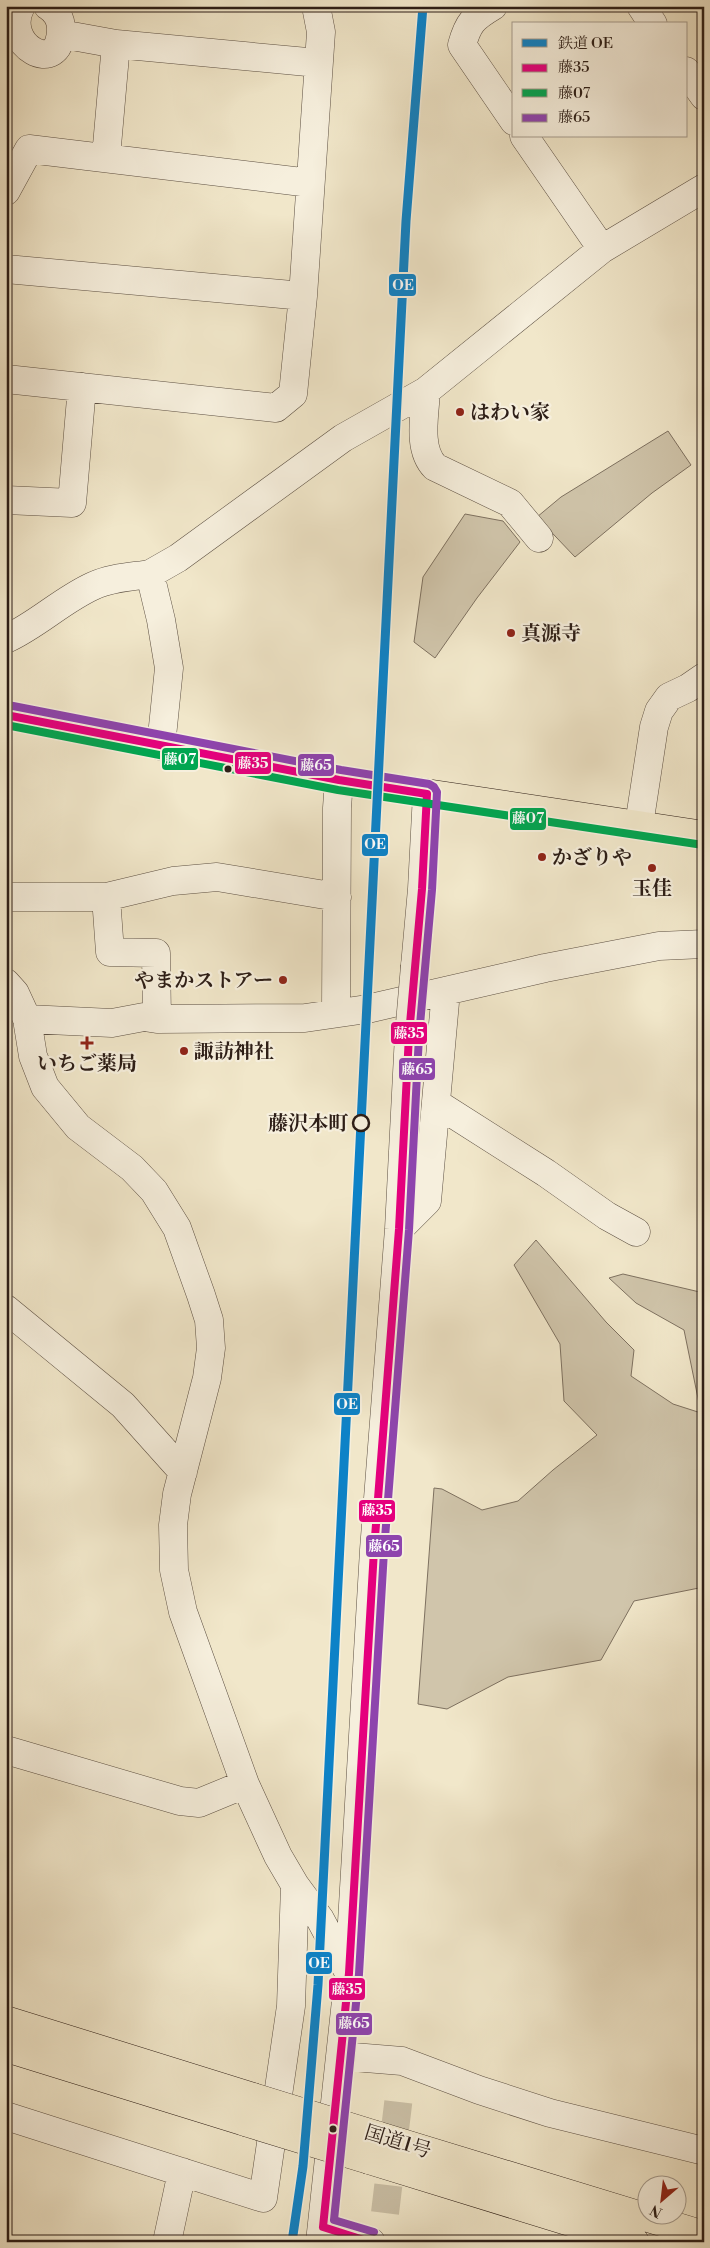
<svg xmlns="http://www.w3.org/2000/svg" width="710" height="2248" font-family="'Libre Bodoni','Noto Serif JP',serif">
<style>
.green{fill:#d0c5ab;stroke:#7e7160}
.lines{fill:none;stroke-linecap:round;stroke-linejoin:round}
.minor-tunnel{stroke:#cabfa6;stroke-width:28;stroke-dasharray:28 14;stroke-linecap:butt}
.minor-casing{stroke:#5d5043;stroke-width:29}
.major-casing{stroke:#2c1d16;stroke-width:29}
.highway-casing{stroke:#2c1d16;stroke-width:29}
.minor{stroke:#f6efdd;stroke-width:28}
.major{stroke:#f1e7ca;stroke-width:28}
.highway{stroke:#f1e7ca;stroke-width:28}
.minor-bridge-casing{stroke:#5d5043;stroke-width:29;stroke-linecap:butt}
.highway-bridge-casing{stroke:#2c1d16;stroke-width:29;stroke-linecap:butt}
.minor-bridge{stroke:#f6efdd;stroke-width:28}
.highway-bridge{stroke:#f1e7ca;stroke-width:28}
.bus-1-casing{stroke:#f6efdd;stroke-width:11}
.bus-2-casing{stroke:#f6efdd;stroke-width:11}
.bus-3-casing{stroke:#f6efdd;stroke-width:11}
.bus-1{stroke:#e5007d;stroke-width:8}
.bus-2{stroke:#00a651;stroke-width:8}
.bus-3{stroke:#8e44ad;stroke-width:8}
.rail-1-casing{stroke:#f6efdd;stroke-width:12}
.rail-1{stroke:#0d82c7;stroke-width:9}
.poi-dot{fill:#8f2418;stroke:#f6efdd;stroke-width:2}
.bus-dot{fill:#2c1d16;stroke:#f6efdd;stroke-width:2}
.stop-dot{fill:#f6efdd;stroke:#2c1d16;stroke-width:2.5}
.labels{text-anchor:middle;stroke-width:4.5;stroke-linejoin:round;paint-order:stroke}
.poi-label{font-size:20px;font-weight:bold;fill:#2c1d16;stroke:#f6efdd;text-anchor:start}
.stop-label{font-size:20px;font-weight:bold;fill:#2c1d16;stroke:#f6efdd;text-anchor:end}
.street-label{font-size:20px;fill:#2c1d16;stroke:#f6efdd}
.line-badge{stroke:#f6efdd;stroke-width:2}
.badge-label{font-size:14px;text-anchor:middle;font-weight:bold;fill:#fff}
</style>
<rect width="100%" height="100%" fill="#f1e7ca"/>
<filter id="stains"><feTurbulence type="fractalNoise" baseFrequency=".004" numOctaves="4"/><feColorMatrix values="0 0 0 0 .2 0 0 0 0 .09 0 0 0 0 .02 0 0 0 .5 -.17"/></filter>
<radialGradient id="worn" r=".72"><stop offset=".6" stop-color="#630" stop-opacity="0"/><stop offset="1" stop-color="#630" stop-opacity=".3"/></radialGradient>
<path class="green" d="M668 431 691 465 652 493 575 557 537 517 561 497Z
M465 514 503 521 520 542 477 598 435 658 414 642 423 577Z
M536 1240 606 1322 634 1350 631 1376 673 1404 701 1413 684 1330 636 1303 609 1278 623 1274 704 1293V1587L634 1601 601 1660 508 1677 447 1709 418 1704 434 1488 442 1489 482 1510 518 1501 553 1470 597 1435 564 1401 560 1344 514 1265Z"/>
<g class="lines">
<path class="minor-tunnel" d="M385 2213 399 2096"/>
<defs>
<path id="minor" d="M21 6C0 45 61 79 61 29 61 19 56 11 48 6
M493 6C473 18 468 23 462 45L514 121
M641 6 653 24
M61 34 116 44
M686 71 704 96
M524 136 602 249
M106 157 116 44 318 63
M6 191 29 149 310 183
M6 269 303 296
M6 379 276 408 293 394 303 296 321 32 316 6
M426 391C425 414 417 449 435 467L510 503 539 538
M6 500 72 503 82 387
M6 639C37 625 62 600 93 586 110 578 130 577 150 574
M161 746 169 668 161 620 150 574 178 558 343 438 426 391 602 249 704 188
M639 825 654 727 659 711 669 697 688 688 704 677
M6 897H106L173 881 217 877 337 897
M106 897 110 952 156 953 157 1019
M415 966 422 889 427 794
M6 983 15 993 27 1019 33 1056 45 1087 78 1127 132 1168 154 1191 177 1228 201 1295 209 1320 211 1348 207 1378 177 1494 173 1525 174 1570 183 1612 245 1784 278 1856 295 1885 320 1919 349 1973
M336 1012 337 808 339 780
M27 1019 112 1023 144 1017 157 1019 305 1018 367 1009 545 968 659 946 704 944
M436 1103 546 1173 607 1216 636 1232
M399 1229 427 1201 446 991
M6 1309 123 1405 183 1472
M6 1750 180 1801 199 1803 245 1784
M341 2056 402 2061 479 2090 550 2113 704 2151
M6 2116 263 2198 291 2006 295 1885
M323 2227 371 2242
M167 2242 182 2172
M320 2242 349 1973 374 1550 399 1229 409 1035"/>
<path id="major" d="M6 715 339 780 704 835"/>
<path id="highway" d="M6 2020 253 2097
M6 2048 245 2122
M376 2135 704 2235
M369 2160 635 2242"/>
</defs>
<use href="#minor" class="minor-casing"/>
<use href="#major" class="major-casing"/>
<use href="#highway" class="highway-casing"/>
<use href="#minor" class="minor"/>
<use href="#major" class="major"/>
<use href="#highway" class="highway"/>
<defs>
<path id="minor-bridge" d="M409 1035 415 966"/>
<path id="highway-bridge" d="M253 2097 376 2135
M245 2122 369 2160"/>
</defs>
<use href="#minor-bridge" class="minor-bridge-casing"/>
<use href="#highway-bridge" class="highway-bridge-casing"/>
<use href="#minor-bridge" class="minor-bridge"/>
<use href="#highway-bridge" class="highway-bridge"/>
<defs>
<path id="bus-1" d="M6 715 339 780 427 794
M323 2227 349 1973 374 1550 399 1229 409 1035 422 889 427 794
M323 2227 370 2242"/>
<path id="bus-2" d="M6 725 338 790 703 845"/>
<path id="bus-3" d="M8 705 341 770 429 784 434 787 437 792 432 890 419 1036 409 1230 384 1551 359 1974 334 2220 374 2232"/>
</defs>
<use href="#bus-1" class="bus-1-casing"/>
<use href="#bus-2" class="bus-2-casing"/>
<use href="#bus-3" class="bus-3-casing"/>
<use href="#bus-1" class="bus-1"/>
<use href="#bus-2" class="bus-2"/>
<use href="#bus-3" class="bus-3"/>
<defs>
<path id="rail-1" d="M292 2242 303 2166 318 1985 406 221 423 6"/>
</defs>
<use href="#rail-1" class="rail-1-casing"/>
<use href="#rail-1" class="rail-1"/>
</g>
<g class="poi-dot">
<circle cx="460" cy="412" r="5"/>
<circle cx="511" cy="633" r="5"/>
<circle cx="542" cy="857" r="5"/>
<circle cx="652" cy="868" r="5"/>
<circle cx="283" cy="980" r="5"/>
<path d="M84.5 1035.5h5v5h5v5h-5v5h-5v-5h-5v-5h5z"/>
<circle cx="184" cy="1051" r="5"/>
</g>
<g class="bus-dot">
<circle cx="228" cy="769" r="4.5"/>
<circle cx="333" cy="2129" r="4.5"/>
</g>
<circle class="stop-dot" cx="361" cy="1123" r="8"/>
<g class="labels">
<g class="poi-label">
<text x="470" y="419">はわい家</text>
<text x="521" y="640">真源寺</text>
<text x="552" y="864">かざりや</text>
<text x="652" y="895" text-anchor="middle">玉佳</text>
<text x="273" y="987" text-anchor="end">やまかストアー</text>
<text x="194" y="1058">諏訪神社</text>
<text x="87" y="1070" text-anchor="middle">いちご薬局</text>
</g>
<g class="stop-label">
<text x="348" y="1130">藤沢本町</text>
</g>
<g class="street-label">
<text transform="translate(398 2141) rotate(17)" y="7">国道1号</text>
</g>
</g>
<g class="line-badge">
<rect x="388" y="273" width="29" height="24" rx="5" fill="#0d82c7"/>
<rect x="161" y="747" width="38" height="24" rx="5" fill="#00a651"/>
<rect x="234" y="751" width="38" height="24" rx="5" fill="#e5007d"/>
<rect x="297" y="753" width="38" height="24" rx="5" fill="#8e44ad"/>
<rect x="509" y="807" width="38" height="24" rx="5" fill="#00a651"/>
<rect x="361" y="833" width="28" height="24" rx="5" fill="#0d82c7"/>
<rect x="390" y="1021" width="38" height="24" rx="5" fill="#e5007d"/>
<rect x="398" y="1057" width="38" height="24" rx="5" fill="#8e44ad"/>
<rect x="333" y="1392" width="28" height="24" rx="5" fill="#0d82c7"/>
<rect x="358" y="1499" width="38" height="24" rx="5" fill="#e5007d"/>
<rect x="365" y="1534" width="38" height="24" rx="5" fill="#8e44ad"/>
<rect x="305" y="1951" width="28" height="24" rx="5" fill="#0d82c7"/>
<rect x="328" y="1977" width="38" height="24" rx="5" fill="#e5007d"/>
<rect x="335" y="2012" width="38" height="24" rx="5" fill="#8e44ad"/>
</g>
<g class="badge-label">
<text x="403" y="290">OE</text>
<text x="180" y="764">藤07</text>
<text x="253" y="768">藤35</text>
<text x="316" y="770">藤65</text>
<text x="528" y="823">藤07</text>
<text x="375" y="849">OE</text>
<text x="409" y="1038">藤35</text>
<text x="417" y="1074">藤65</text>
<text x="347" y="1409">OE</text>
<text x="377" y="1515">藤35</text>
<text x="384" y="1551">藤65</text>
<text x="319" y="1968">OE</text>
<text x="347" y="1994">藤35</text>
<text x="354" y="2028">藤65</text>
</g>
<rect width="710" height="2248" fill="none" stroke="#f1e7ca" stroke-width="25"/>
<rect x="8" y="8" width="695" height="2233" fill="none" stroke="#2c1d16" stroke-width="2.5"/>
<rect x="12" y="12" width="685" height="2223" fill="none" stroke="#2c1d16"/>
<rect x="512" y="22" width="175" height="115" fill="#f6efdd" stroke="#a59b8d"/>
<rect x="522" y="39" width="25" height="8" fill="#0d82c7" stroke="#a59b8d"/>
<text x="558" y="48" font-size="15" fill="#2c1d16">鉄道 OE</text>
<rect x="522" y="64" width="25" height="8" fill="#e5007d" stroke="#a59b8d"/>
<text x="558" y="72" font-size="15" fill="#2c1d16">藤35</text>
<rect x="522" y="89" width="25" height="8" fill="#00a651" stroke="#a59b8d"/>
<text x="558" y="98" font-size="15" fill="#2c1d16">藤07</text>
<rect x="522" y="114" width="25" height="8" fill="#8e44ad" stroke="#a59b8d"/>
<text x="558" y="122" font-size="15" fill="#2c1d16">藤65</text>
<g transform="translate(662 2200) rotate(208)"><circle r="24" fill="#f6efdd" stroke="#a59b8d"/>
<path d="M0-4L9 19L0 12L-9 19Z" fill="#8f2418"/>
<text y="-8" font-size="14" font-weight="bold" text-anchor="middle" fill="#2c1d16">N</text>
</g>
<rect width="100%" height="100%" filter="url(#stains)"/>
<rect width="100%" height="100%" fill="url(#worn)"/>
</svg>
